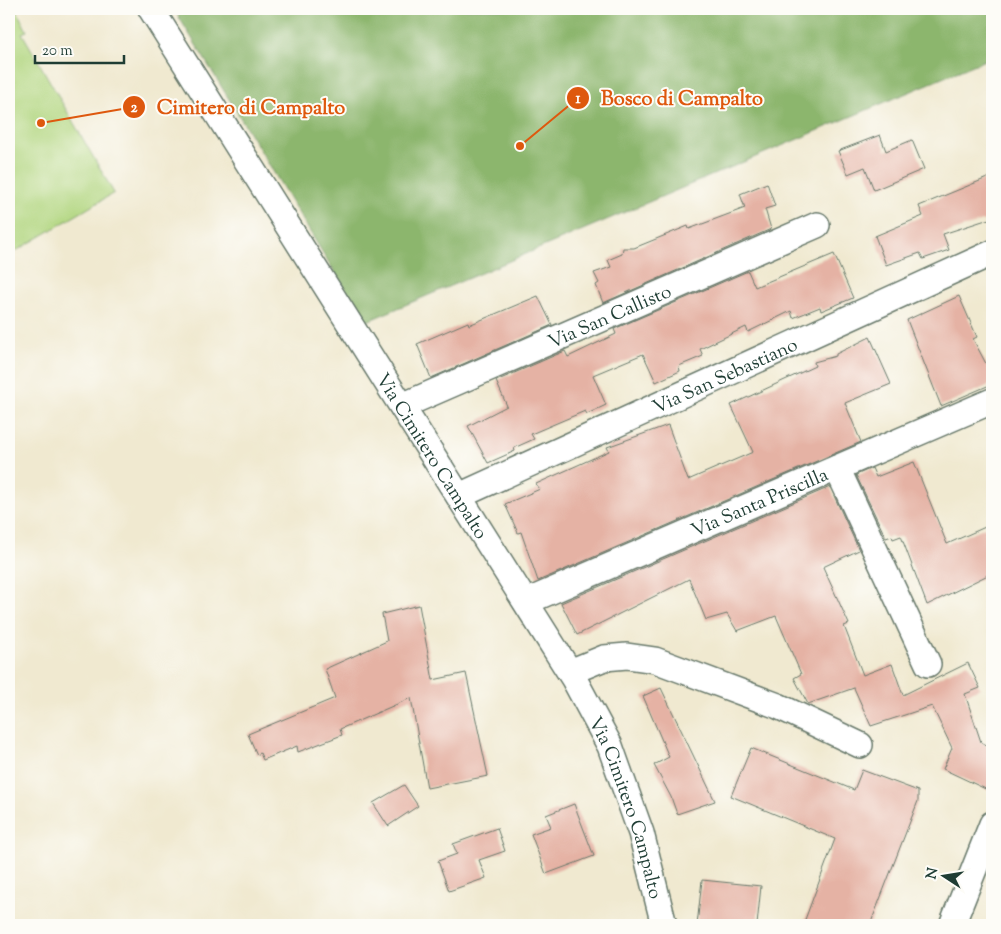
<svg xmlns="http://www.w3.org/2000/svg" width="1001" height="934" font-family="'Sorts Mill Goudy',serif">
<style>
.green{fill:#b0d57e;stroke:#688959}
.forest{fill:#8cb66d;stroke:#567a50}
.building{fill:#e5b2a4}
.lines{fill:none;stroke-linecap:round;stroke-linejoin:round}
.street-casing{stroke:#68796b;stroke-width:28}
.street{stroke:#fff;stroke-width:25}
.labels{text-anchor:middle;stroke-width:4;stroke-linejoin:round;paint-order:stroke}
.street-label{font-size:19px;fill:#1f3d34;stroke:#fdfcf7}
.leader{fill:none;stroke:#de580e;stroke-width:2}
.callout-dot{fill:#de580e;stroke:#fdfcf7;stroke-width:2}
.mark-label{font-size:15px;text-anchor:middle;font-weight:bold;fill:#fff}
.callout-label{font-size:20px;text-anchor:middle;font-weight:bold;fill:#de580e;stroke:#fdfcf7;stroke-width:4;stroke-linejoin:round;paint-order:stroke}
</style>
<rect width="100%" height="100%" fill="#fdfcf7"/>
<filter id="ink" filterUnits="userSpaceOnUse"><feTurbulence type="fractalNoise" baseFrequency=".02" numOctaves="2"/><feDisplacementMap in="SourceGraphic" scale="10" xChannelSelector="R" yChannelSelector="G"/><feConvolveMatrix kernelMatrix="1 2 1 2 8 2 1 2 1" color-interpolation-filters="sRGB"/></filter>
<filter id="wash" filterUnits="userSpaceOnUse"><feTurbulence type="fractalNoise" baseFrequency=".0096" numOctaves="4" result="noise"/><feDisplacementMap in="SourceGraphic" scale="20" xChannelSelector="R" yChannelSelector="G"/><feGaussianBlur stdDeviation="1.12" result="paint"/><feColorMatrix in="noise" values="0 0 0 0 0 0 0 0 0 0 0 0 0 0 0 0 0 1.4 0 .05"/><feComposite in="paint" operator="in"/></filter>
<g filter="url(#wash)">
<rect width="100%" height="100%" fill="#f0e9d0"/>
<path class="green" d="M9 9H16L27 31 22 33 114 193 9 255Z"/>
<path class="forest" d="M174 9H992V57L365 322Z"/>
<g id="blocks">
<path class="building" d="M880 135 886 151 912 140 924 169 874 190 865 167 848 174 838 151Z
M992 176V218L943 234 949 250 923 259 920 253 886 265 875 236 923 216 919 206Z
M767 183 775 206 765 209 771 229 603 303 596 285 599 283 594 273 611 267 608 260 622 254 623 248H634L688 226 689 229 745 208 740 194Z
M834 254 853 298 821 311 820 307 793 318 791 311 748 332 746 327 700 349 703 356 679 366 680 371 656 382 643 354 593 375 606 405 587 414 585 411 531 434 534 439 514 448 515 451 488 463 468 426 507 406 496 381 565 351 568 357 616 334 614 329 748 271 755 287Z
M538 296 552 325 431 378 417 344 468 322 469 325Z
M959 296 977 337 973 339 992 375V384L941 406 907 320Z
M870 337 891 384 845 403 861 442 538 581 521 532 518 533 505 504 540 489 536 484 609 451 607 447 668 425 688 480 753 452 731 405 815 366 814 362 836 356V354Z
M914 462 947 544 992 524V573L927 605 901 536 893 539 892 536 886 538 856 475 872 468 876 477Z
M830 487 859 550 823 567 849 624 844 626 863 675 892 664 903 695 968 663 980 688 965 694 981 742 992 748V792L943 769 952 748 932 706 871 726 854 688 808 704 794 678 801 674 776 616 737 631 727 614 706 620 689 579 577 635 561 603Z
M419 605 433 680 466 673 488 776 427 788 411 698 340 729 342 735 298 752 297 746 263 760 260 753 257 755 248 734 335 698 325 669 387 641 382 614Z
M661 688 715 801 677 814 671 797 654 765 669 757 643 696Z
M751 748 854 790 862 770 918 791V801L870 925H803L835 839 731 796Z
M404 785 418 806 388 826 373 803Z
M574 804 594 856 546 874 531 834 551 827 546 815Z
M497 828 505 851 479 860 486 878 449 891 438 861 457 854 453 844Z
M702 880 761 886 757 925H697Z"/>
</g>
</g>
<g filter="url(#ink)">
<use href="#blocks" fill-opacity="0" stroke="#68796b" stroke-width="1"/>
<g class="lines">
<defs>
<g id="street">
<path id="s1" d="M151 9 574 679 610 746 641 833 664 925"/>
<path id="s2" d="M402 406 817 225"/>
<path d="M837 468 928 664"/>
<path id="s3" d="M459 496 992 253"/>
<path id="s4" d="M526 602 992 401"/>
<path d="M570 672 604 658 627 656 655 660 778 706 860 745"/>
<path d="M952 925 992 824"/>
</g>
</defs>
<use href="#street" class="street-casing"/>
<use href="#street" class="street"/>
</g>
</g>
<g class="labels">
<g class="street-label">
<text dy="7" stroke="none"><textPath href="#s2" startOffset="226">Via San Callisto</textPath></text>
<text dy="7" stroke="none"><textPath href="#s3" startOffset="292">Via San Sebastiano</textPath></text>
<text dy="7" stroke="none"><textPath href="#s1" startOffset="528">Via Cimitero Campalto</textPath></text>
<text dy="7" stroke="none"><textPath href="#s4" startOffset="254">Via Santa Priscilla</textPath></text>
<text dy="7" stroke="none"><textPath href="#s1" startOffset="932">Via Cimitero Campalto</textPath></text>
</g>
</g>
<path class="leader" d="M520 146L578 98M41 123L134 107"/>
<g class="callout-dot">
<circle cx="520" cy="146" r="5"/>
<circle cx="41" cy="123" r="5"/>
<circle cx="578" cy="98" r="12"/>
<circle cx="134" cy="107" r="12"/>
</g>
<g class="mark-label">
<text x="578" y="103">1</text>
<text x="134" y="112">2</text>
</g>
<g class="callout-label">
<text x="682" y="105">Bosco di Campalto</text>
<text x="251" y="114">Cimitero di Campalto</text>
</g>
<rect width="1001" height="934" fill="none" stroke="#fdfcf7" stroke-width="30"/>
<g transform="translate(944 876) rotate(282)" stroke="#fdfcf7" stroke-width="4" paint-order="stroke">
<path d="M0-4L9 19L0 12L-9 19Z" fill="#1f3d34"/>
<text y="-8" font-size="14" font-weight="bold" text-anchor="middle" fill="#1f3d34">N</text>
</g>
<path d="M35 55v8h89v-8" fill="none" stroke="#1f3d34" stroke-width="2.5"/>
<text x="42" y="55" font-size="15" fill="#1f3d34" stroke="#fdfcf7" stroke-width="4" paint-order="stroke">20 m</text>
</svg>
